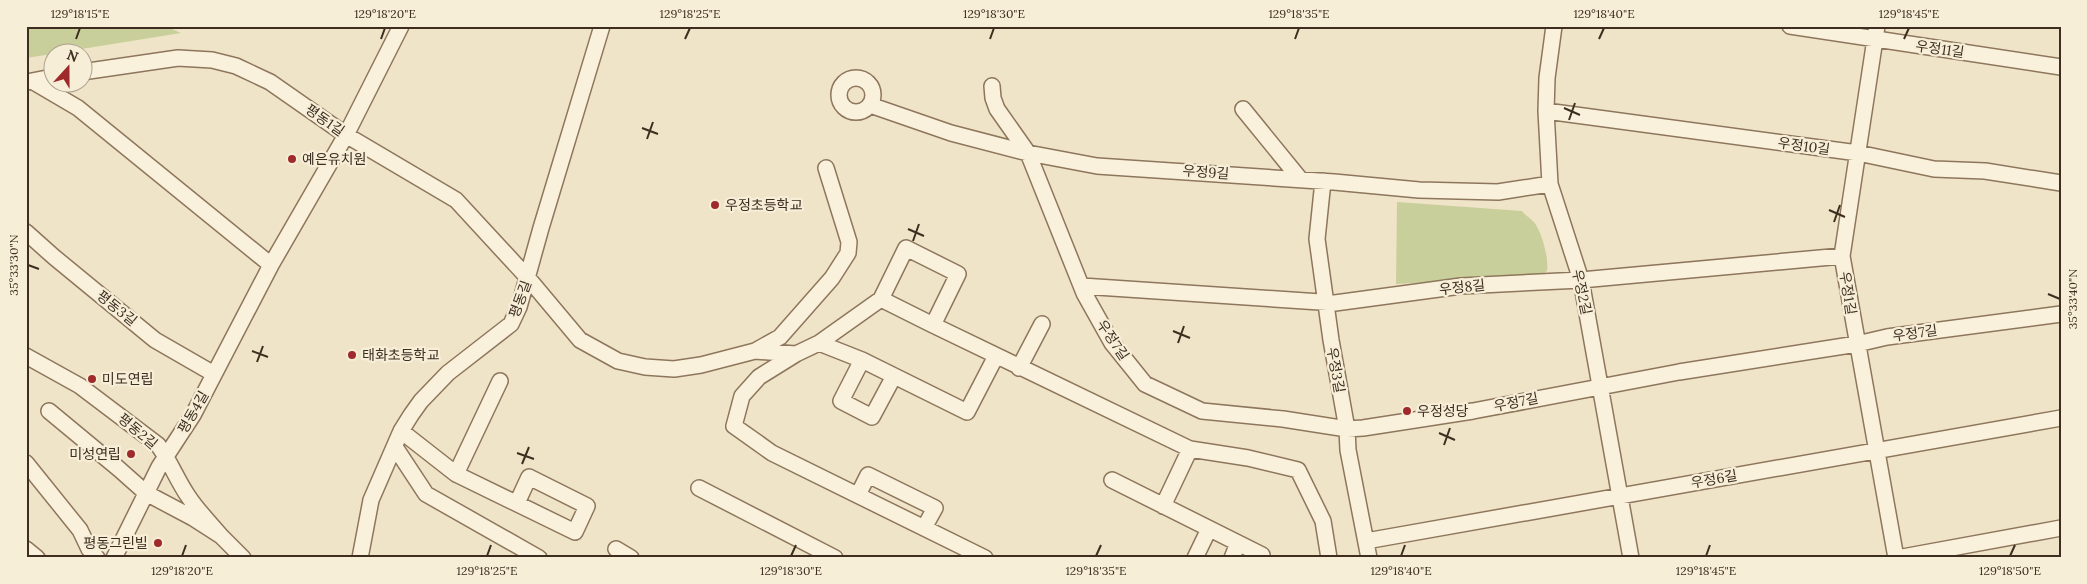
<svg xmlns="http://www.w3.org/2000/svg" width="2087" height="584" font-family="Lora,'Noto Sans KR',serif">
<style>
.green{fill:#c9cf9b}
.lines{fill:none;stroke-linecap:round;stroke-linejoin:round}
.minor-casing{stroke:#8d765c;stroke-width:18}
.minor{stroke:#faf1dc;stroke-width:15}
.ticks{fill:none;stroke:#3d2e20;stroke-width:2}
.poi-dot{fill:#9e2a2b;stroke:#f7eed8;stroke-width:2}
.labels{text-anchor:middle;stroke-width:4.5;stroke-linejoin:round;paint-order:stroke}
.street-label{font-size:14px;fill:#3d2e20;stroke:#f7eed8}
.poi-label{font-size:14px;fill:#3d2e20;stroke:#f7eed8;text-anchor:start}
.neatline{fill:none;stroke:#3d2e20;stroke-width:2}
.ticks-label{font-size:12px;text-anchor:middle;fill:#3d2e20}
</style>
<rect width="100%" height="100%" fill="#f0e4c8"/>
<path class="green" d="M26 26H165L181 33 63 52H52V54L26 58Z
M1397 202 1522 211C1525 215 1530 218 1534 222 1542 232 1549 259 1547 271L1541 276 1396 284Z"/>
<g class="lines">
<defs>
<path id="minor" d="M1554 26 1547 78 1546 111 1550 184 1581 280 1631 558
M1790 26 2061 67
M1877 26 1842 256 1896 558
M82 72 178 58 212 60 236 66 270 82 346 135 456 200 528 278 580 340 618 361 645 367 674 369 701 365 755 351 780 337 832 278 848 253 849 242 826 168
M839 95a17 17 0 1 1 34 0a17 17 0 1 1-34 0Z
M32 81 78 108 271 265
M27 82 52 77
M992 86 993 98 997 109 1028 153 1084 293 1112 343 1145 384 1202 411 1283 419 1347 429 1363 428 1473 411 1679 372 1857 344 1887 337 2061 314
M870 105 951 133 1028 153 1097 166 1334 182 1419 190 1498 192 1550 184
M1243 109 1300 179
M1546 111 1858 153 1934 169 1985 171 2061 183
M1323 181 1317 239 1331 340 1347 429 1348 450 1369 558
M26 232 54 257 155 340 214 374
M1082 286 1335 303 1461 286 1581 280 1842 256
M933 325 1190 449 1248 458 1298 470 1323 521 1329 558
M819 343 862 360 967 412 996 356
M755 351 796 354 819 343 881 299 906 248 958 274 933 325 881 299
M796 354 759 377 742 396 734 426 772 453 985 558
M26 356 80 386 158 445C170 461 177 480 188 496 197 510 210 523 221 536
M862 360 841 401 872 417 894 376
M1019 368 1042 324
M49 411 119 469 146 493 193 518 221 536 243 558
M401 431 456 474 575 532 587 506 529 477 517 503
M395 447 426 494 539 558
M26 463 80 530 89 549 97 558
M456 474 500 381
M1112 480 1262 555 1261 558
M699 488 835 558
M858 495 868 475 935 508 924 528
M1163 506 1190 449
M1366 541 2061 418
M26 549 37 558
M616 549 631 558
M114 558 159 467 193 415 271 265 346 135 401 26
M360 558 371 500 401 431 411 415 421 401 448 373 511 324 519 307 541 228 602 26
M1195 558 1209 529
M1232 558 1238 543
M1897 558 2061 528"/>
</defs>
<use href="#minor" class="minor-casing"/>
<use href="#minor" class="minor"/>
</g>
<path class="ticks" d="M76 39 80 28M381 39 385 28M685 39 690 28M990 39 994 28M1295 39 1299 28M1599 39 1604 28M1904 39 1909 28M1564 108 1580 115M1569 120 1575 103M642 128 658 134M647 139 653 122M1829 210 1845 217M1834 222 1840 205M908 229 924 236M913 241 919 224M28 265 39 269M2048 294 2060 299M1173 331 1190 338M1178 343 1184 326M252 351 268 357M257 362 263 346M1439 433 1455 440M1444 445 1450 428M517 453 534 459M522 464 529 447M182 556 186 545M487 556 491 545M791 556 796 545M1096 556 1101 545M1401 556 1405 545M1706 556 1710 545M2010 556 2015 545"/>
<g class="poi-dot">
<circle cx="292" cy="159" r="5"/>
<circle cx="715" cy="205" r="5"/>
<circle cx="352" cy="355" r="5"/>
<circle cx="92" cy="379" r="5"/>
<circle cx="1407" cy="411" r="5"/>
<circle cx="131" cy="454" r="5"/>
<circle cx="158" cy="543" r="5"/>
</g>
<g class="labels">
<g class="street-label">
<text transform="translate(1940 49) rotate(8)" y="5">우정11길</text>
<text transform="translate(325 120) rotate(35)" y="5">평동1길</text>
<text transform="translate(1804 146) rotate(8)" y="5">우정10길</text>
<text transform="translate(1206 172) rotate(4)" y="5">우정9길</text>
<text transform="translate(1462 287) rotate(-6)" y="5">우정8길</text>
<text transform="translate(1582 292) rotate(78)" y="5">우정2길</text>
<text transform="translate(1848 293) rotate(81)" y="5">우정1길</text>
<text transform="translate(520 299) rotate(-70)" y="5">평동길</text>
<text transform="translate(117 308) rotate(39)" y="5">평동3길</text>
<text transform="translate(1915 333) rotate(-8)" y="5">우정7길</text>
<text transform="translate(1113 340) rotate(56)" y="5">우정7길</text>
<text transform="translate(1336 370) rotate(80)" y="5">우정3길</text>
<text transform="translate(1516 402) rotate(-11)" y="5">우정7길</text>
<text transform="translate(193 412) rotate(-60)" y="5">평동4길</text>
<text transform="translate(138 431) rotate(40)" y="5">평동2길</text>
<text transform="translate(1714 479) rotate(-10)" y="5">우정6길</text>
</g>
<g class="poi-label">
<text x="302" y="164">예은유치원</text>
<text x="725" y="210">우정초등학교</text>
<text x="362" y="360">태화초등학교</text>
<text x="102" y="384">미도연립</text>
<text x="1417" y="416">우정성당</text>
<text x="121" y="459" text-anchor="end">미성연립</text>
<text x="148" y="548" text-anchor="end">평동그린빌</text>
</g>
</g>
<rect width="2087" height="584" fill="none" stroke="#f7eed8" stroke-width="55"/>
<g transform="translate(68 68) rotate(21)"><circle r="24" fill="#f7eed8" stroke="#ada18e"/>
<path d="M0-4L9 19L0 12L-9 19Z" fill="#9e2a2b"/>
<text y="-8" font-size="14" font-weight="bold" text-anchor="middle" fill="#3d2e20">N</text>
</g>
<rect x="28" y="28" width="2032" height="528" class="neatline"/>
<g class="ticks-label">
<text x="80" y="18">129°18'15"E</text>
<text x="385" y="18">129°18'20"E</text>
<text x="690" y="18">129°18'25"E</text>
<text x="994" y="18">129°18'30"E</text>
<text x="1299" y="18">129°18'35"E</text>
<text x="1604" y="18">129°18'40"E</text>
<text x="1909" y="18">129°18'45"E</text>
<text transform="translate(14 265) rotate(-90)" y="4">35°33'30"N</text>
<text transform="translate(2073 299) rotate(-90)" y="4">35°33'40"N</text>
<text x="182" y="575">129°18'20"E</text>
<text x="487" y="575">129°18'25"E</text>
<text x="791" y="575">129°18'30"E</text>
<text x="1096" y="575">129°18'35"E</text>
<text x="1401" y="575">129°18'40"E</text>
<text x="1706" y="575">129°18'45"E</text>
<text x="2010" y="575">129°18'50"E</text>
</g>
</svg>
